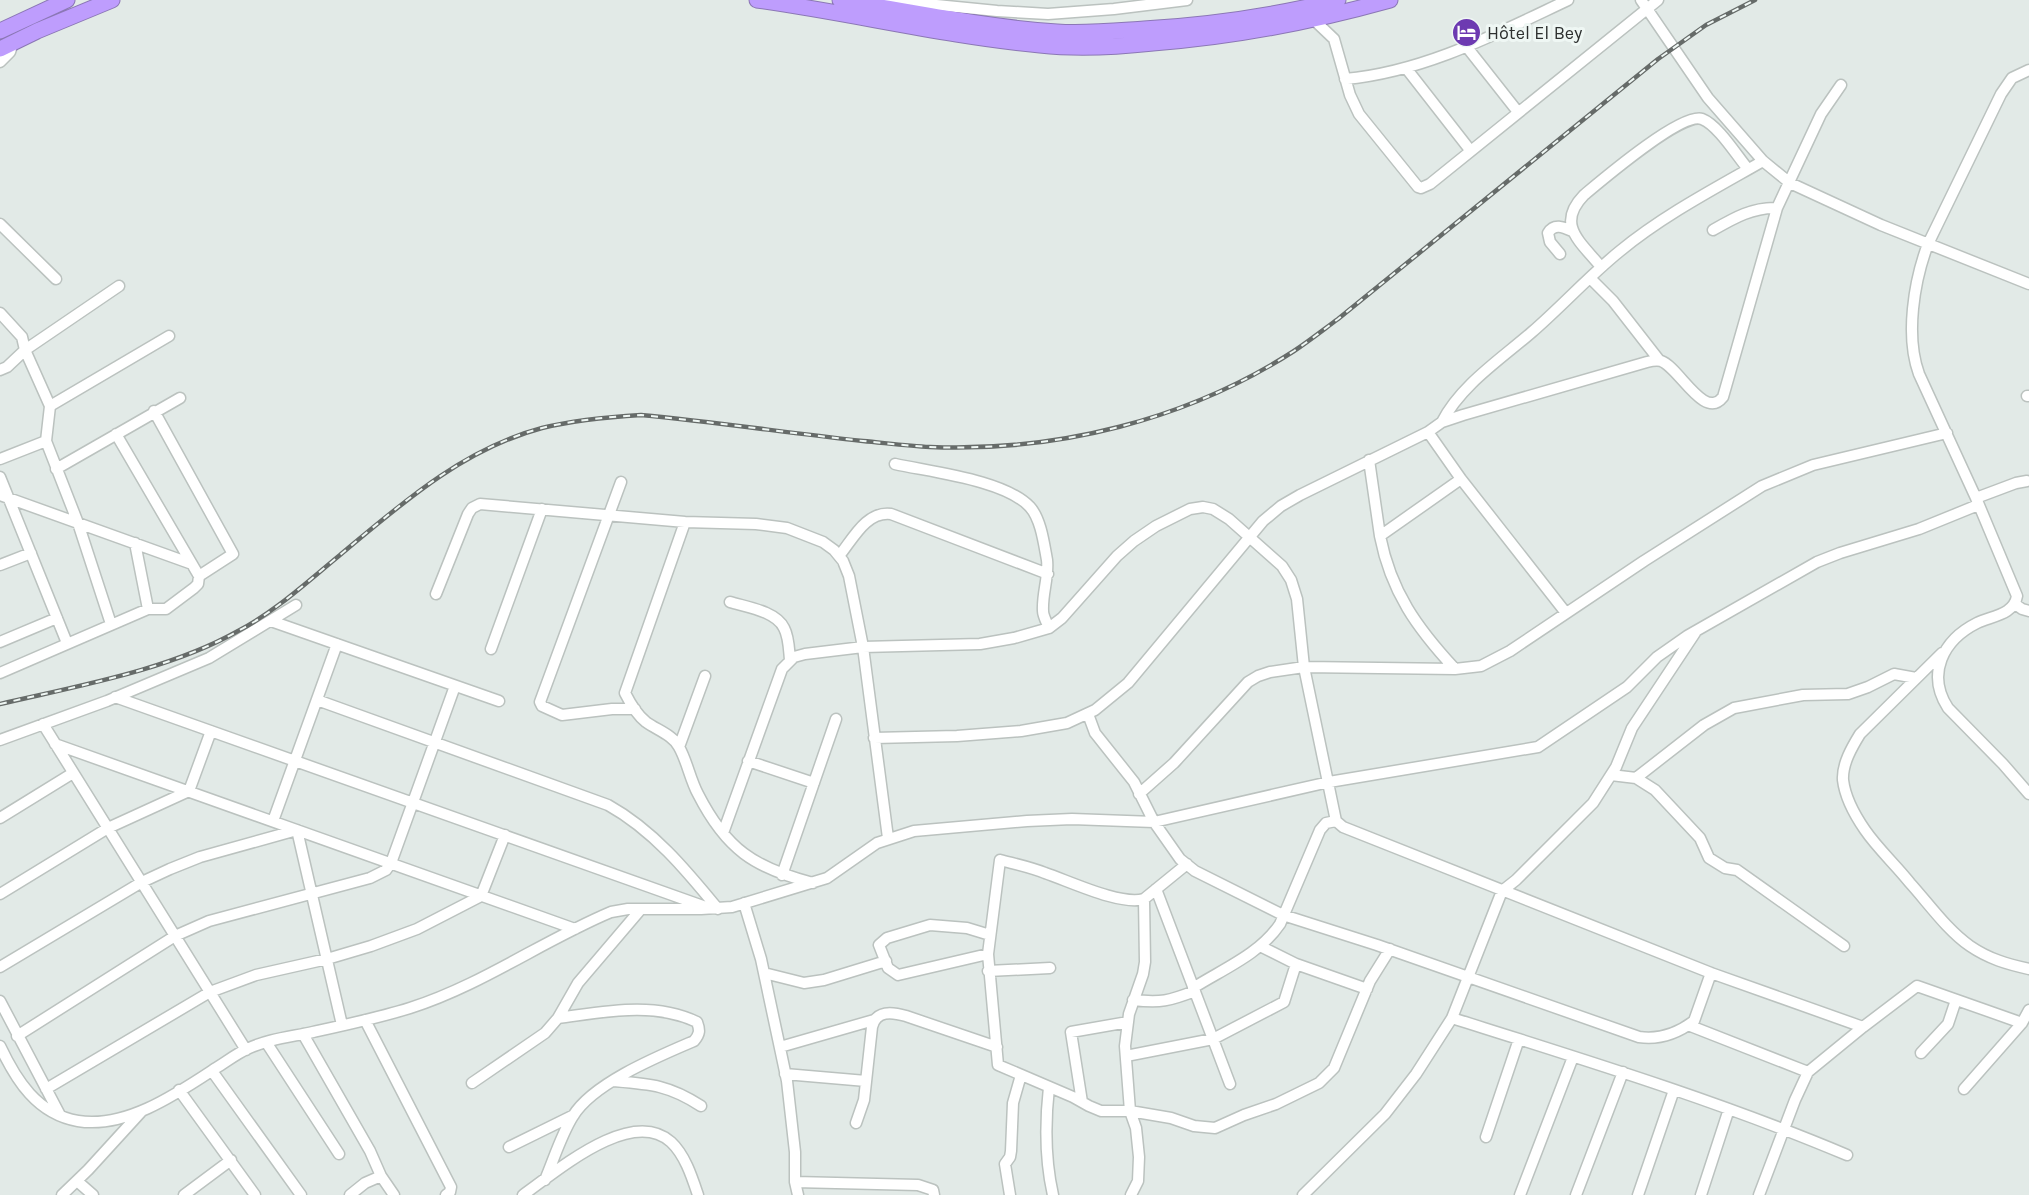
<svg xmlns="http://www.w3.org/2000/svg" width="2029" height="1195" font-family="Karla,sans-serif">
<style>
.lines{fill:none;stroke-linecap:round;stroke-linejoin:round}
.minor-casing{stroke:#bbc2bf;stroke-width:13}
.highway-casing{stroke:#8b77b5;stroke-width:17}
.minor{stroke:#fff;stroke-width:10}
.highway{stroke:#be9dfd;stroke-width:15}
.rail-casing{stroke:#666b69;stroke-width:4.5}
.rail{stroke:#eff7f4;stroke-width:2;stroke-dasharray:7;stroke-linecap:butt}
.labels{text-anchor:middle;stroke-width:6;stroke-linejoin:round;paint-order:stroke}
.poi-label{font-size:18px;fill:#2d302f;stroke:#eff7f4;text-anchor:start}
</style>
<rect width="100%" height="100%" fill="#e2eae7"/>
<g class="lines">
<defs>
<path id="minor" d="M886 0 997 11 1048 14 1114 9 1187 0
M1641 0 1708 98 1763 161 1790 183 1881 225 2029 284
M1314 20 1334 39 1350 95 1359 114 1418 187 1421 188 1430 184 1658 0
M1466 46 1518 112
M0 62 10 52 13 43
M1406 68 1470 150
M2029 70 2012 78 2001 94 1928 244C1914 281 1905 336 1919 374L1976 498 2017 596C2014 615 1991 616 1977 623 1943 640 1926 674 1948 708L2003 764 2029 794
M1345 79C1424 72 1498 33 1568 0
M0 224 56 279
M1713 230C1734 218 1753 207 1777 208
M1560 254 1550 242 1548 233C1554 223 1563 227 1572 231
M1601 267C1581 242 1555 225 1584 195 1602 180 1682 112 1702 119 1718 125 1737 156 1748 169
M1590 278 1613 301 1659 360
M0 313 22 337 25 350 50 406 46 441 78 523 111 624
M0 370 7 367 25 350 119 286
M2027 396H2029
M50 406 169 336
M1442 422C1461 385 1501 359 1532 332 1562 306 1589 276 1620 251 1664 215 1714 189 1763 161
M116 434 199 576 233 554 154 411
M0 459 46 441
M1369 460 1380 536
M895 464C931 472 1005 480 1030 507 1041 519 1044 544 1047 560 1049 577 1042 593 1043 611 1043 616 1047 623 1049 628
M56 469 180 398
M0 477 67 643
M621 482 540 702 542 706 562 715 612 709H635
M0 495 192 564
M1976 498 2016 483 2027 481
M685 522 625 693C630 703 637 715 646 722 657 730 673 735 679 747 687 761 690 779 698 794 726 849 754 868 813 883
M135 543 148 609
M839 556C853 539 866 511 891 514L1048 574
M0 565 31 553
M436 594 468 514 472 508 480 504 685 522 756 524 787 528 823 542 834 550 843 561 849 576 863 647 888 838
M730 602C746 607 776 611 784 628 789 637 789 650 790 660
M2015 604 2022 609 2029 611
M1566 613 1461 479 1428 432 1442 422 1463 415 1647 362C1651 361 1657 360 1661 361 1679 367 1704 421 1723 397L1777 208 1821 114 1841 85
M271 621 499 701
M0 642 57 618
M491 649 542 509
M1942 653 1860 734C1852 747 1842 764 1843 780 1845 797 1856 817 1865 830 1878 849 1896 865 1910 883 1929 904 1947 930 1970 946 1989 959 2007 964 2029 969
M1455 669C1417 628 1391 592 1380 536L1461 479
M0 673 148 609H166L194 588 198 584 199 576
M115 697 703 906
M317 700 608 805C653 830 686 870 718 909
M1088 714 1095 733 1134 782 1154 822 1180 859 1195 871 1283 915 1377 945 1639 1037C1659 1040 1678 1033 1694 1021L1711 973
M43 724 246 1050
M874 738 957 736 1021 731 1067 723 1095 710 1128 683 1263 521 1281 506 1300 495 1428 432
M0 740 107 701 209 658 296 605
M55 744 575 929
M679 747 705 676
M748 761 814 783
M1611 775 1636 778 1655 790 1700 838 1709 858 1725 868 1737 870 1844 946
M1636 778 1704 725 1734 708 1803 695 1848 694 1868 687 1894 674 1916 678
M1139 794 1174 763 1248 682 1258 676 1270 672 1304 667 1455 669 1481 666 1510 651 1644 561 1762 486 1813 465 1947 433
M0 818 73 773
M273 821 337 644
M723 833 782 669 794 657 805 654 863 647 980 644 1014 638 1049 628 1062 618 1117 556 1134 541 1156 526 1190 509 1203 507 1213 509 1229 519 1282 566 1291 580 1297 599 1304 667 1336 821 1343 827 1711 973 1863 1027
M782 875 836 719
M1156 889 1230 1084
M0 894 108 828 189 791 211 731
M1144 899 1145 962 1143 974 1129 1014 1125 1046 1130 1111H1101L1089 1106 1073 1097 998 1065 988 954 1000 860C1015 864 1030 867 1045 873 1069 881 1121 906 1144 899L1187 864
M744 903 761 959 787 1081 795 1152V1182L798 1195
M1260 946 1296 964 1367 989
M988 954 898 975 888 968 879 945 887 938 930 925 967 928 990 935
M0 967 142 882 170 869 200 857 297 830 342 1025
M988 971 1050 968
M764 973 804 983 824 980 886 961
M1193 988C1223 969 1260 954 1280 924L1320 830 1326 823 1336 821
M1133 1000C1161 1003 1169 1001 1195 991
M0 1001 60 1115
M1452 1018C1585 1060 1719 1101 1847 1155
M365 1020 451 1187 450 1192 446 1195
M1688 1025 1808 1072
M303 1034 370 1151 381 1176 394 1195
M17 1036 175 936 209 921 370 878 386 870 391 863 455 686
M266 1042 339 1154
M0 1046C16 1080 37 1114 78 1121 126 1129 178 1093 216 1068 226 1062 236 1054 247 1049 268 1039 290 1037 313 1032 345 1025 378 1018 410 1008 482 985 542 941 611 912L628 909H701L732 907 827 878 877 843 914 831 1027 821 1072 819 1154 822 1329 782 1538 747 1627 687 1657 657 1687 636 1817 562 1840 553 1919 529 1978 505
M780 1047 874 1020
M1921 1053 1948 1024 1956 1000
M1126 1056 1213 1039 1284 1002 1296 964
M212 1071 301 1195
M785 1074 866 1081
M613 1081C650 1084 669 1085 701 1106
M472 1083 545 1033 558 1018 578 983 641 909
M1049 1087C1045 1123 1045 1160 1053 1195
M46 1089 210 992 256 975 327 959 371 946 417 929 481 896 505 835
M1964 1089 2022 1023 2029 1010
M179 1090 255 1195
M1082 1102 1071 1032 1128 1022
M856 1123 864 1100 872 1027C876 1010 892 1012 906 1016L997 1047
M1486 1137 1519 1039
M509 1147 574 1115
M545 1180C554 1159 561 1135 573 1116 593 1083 659 1056 694 1041 700 1034 700 1030 697 1022 653 1001 604 1012 558 1018
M77 1181 93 1195
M795 1182 918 1185 933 1190 934 1195
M62 1195 88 1170 141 1112
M184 1195 231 1160
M350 1195 365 1183 381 1176
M523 1195C556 1172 631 1106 671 1142 685 1155 692 1177 698 1195
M1010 1195 1005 1164 1010 1157 1011 1151 1013 1103 1021 1075
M1131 1195 1138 1181 1139 1157 1136 1128 1130 1111 1171 1118 1194 1126 1215 1128 1244 1115 1276 1104 1319 1083 1334 1068 1370 981 1390 949
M1303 1195 1385 1114 1416 1074 1452 1018 1502 891 1516 880 1593 803 1616 767 1632 728 1695 633
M1520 1195 1573 1057
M1576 1195 1623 1072
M1638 1195 1674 1090
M1701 1195 1729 1109
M1759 1195 1795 1100 1808 1072 1863 1027 1917 986 2022 1023"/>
<path id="highway" d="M757 0C851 13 945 36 1040 45 1077 49 1116 47 1153 43 1235 37 1311 22 1390 0
M840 0C912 12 984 27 1057 32 1085 34 1115 31 1144 29 1209 25 1274 16 1338 0
M0 31 67 0
M0 49 37 31 112 0"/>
</defs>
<use href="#minor" class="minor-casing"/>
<use href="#highway" class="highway-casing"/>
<use href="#minor" class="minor"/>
<use href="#highway" class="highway"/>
<defs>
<path id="rail" d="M0 704C77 686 169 670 238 631 276 611 307 582 340 555 401 504 463 449 542 428 575 420 608 417 641 415 715 422 789 433 863 441 885 443 908 446 930 447 1057 452 1187 420 1294 351 1309 341 1323 330 1338 319L1658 59 1706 25 1755 0"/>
</defs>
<use href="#rail" class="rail-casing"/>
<use href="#rail" class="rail"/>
</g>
<defs>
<symbol id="hotel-disc" viewBox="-11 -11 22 22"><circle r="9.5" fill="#6d3ab1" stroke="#eff7f4"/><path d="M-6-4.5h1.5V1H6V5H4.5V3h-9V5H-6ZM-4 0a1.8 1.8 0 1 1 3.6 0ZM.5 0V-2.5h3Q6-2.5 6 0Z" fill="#fff"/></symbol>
</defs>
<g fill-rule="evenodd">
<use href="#hotel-disc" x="1450" y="16" width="33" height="33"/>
</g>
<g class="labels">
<g class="poi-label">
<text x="1487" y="39">Hôtel El Bey</text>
</g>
</g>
</svg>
